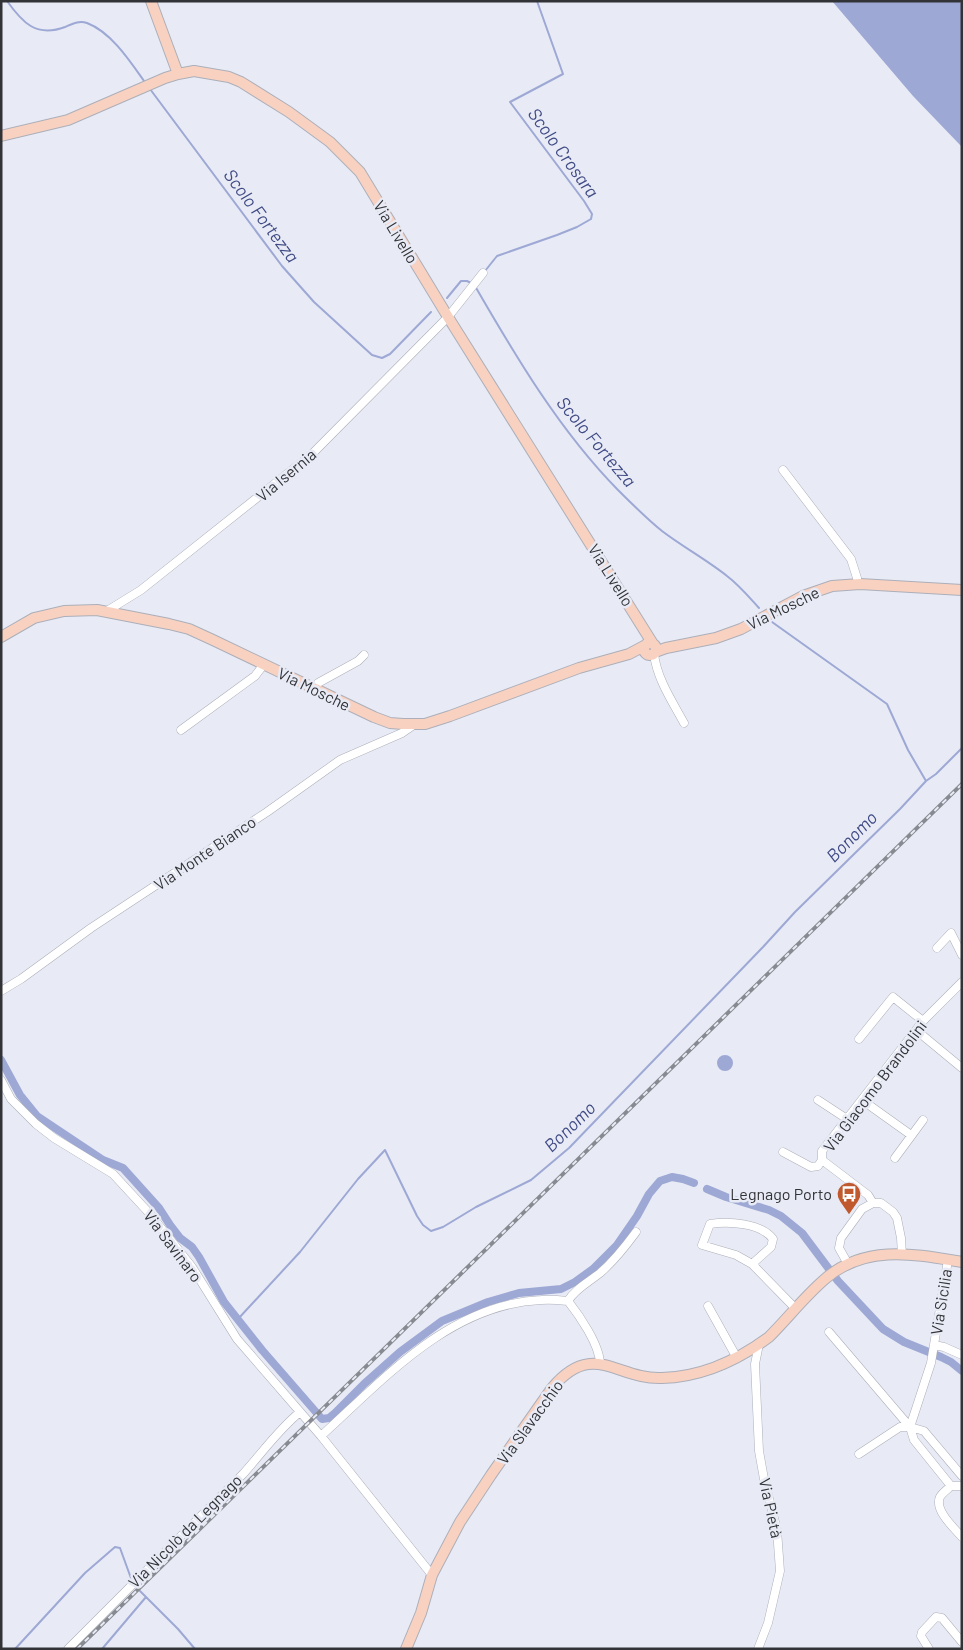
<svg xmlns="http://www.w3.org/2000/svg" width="963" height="1650" font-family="Barlow,sans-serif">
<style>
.water{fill:#9da8d5}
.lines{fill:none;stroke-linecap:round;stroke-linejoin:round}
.stream{stroke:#9da8d5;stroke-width:2}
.canal{stroke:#9da8d5;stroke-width:8}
.street-casing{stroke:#acafb9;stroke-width:9}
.secondary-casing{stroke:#acafb9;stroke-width:12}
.street{stroke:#fff;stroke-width:8}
.secondary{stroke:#f8d1c1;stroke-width:10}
.rail-casing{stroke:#888a91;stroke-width:4}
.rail{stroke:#e8ebf5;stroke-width:2;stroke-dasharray:5.5;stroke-linecap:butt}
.labels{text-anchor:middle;stroke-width:5;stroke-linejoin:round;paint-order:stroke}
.street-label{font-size:16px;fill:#323337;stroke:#e8ebf5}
.poi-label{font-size:16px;fill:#323337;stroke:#e8ebf5;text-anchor:end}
.water-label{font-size:18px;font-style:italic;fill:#404b85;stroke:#e8ebf5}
</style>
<rect width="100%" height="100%" fill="#e8ebf5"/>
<path class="water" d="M832 1H959L962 4V147L913 96Z
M717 1063a8 8 0 1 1 16 0a8 8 0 1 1-16 0Z"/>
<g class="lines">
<path class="stream" d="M7 1C22 22 36 38 65 27 72 24 79 20 87 23 111 32 130 61 144 81
M150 89 282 266 314 302 372 355 382 358 390 354 431 312
M485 271 497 256 557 235 577 227 591 219 592 214 584 201 510 102 563 74 537 1
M475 286C516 357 560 431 618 490 632 504 647 519 662 531 683 547 707 560 727 576 739 585 749 597 759 608
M447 298 461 281H467L471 283
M772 622 887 704 908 750 926 781 936 774 962 748
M238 1319 300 1252 358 1179 385 1150 417 1216 423 1225 431 1231 443 1227 476 1207 531 1180 569 1148 763 947 795 912 900 809 926 781
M140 1591 178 1629 195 1649
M15 1649 85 1573 115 1547 120 1548 132 1581
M102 1649 146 1597"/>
<path class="canal" d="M1 1060 20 1095 37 1116 103 1160 123 1168 159 1208 170 1225 180 1238 192 1247 199 1257 224 1302 262 1350 322 1419 329 1418 335 1413 364 1384 400 1352 442 1321 488 1302 519 1293 561 1289 575 1282 593 1269 617 1245 637 1216 649 1194 660 1181 672 1177 683 1179 694 1183
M707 1189 726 1197 769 1210 781 1216 802 1233 838 1281 883 1329 904 1342 941 1357 951 1362 962 1371"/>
<defs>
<path id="street" d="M783 470 851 559 857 578
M107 611 141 590 312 454 448 317 483 273
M654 654C657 679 672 701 684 723
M314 689 318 683 358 661 364 655
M181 730 255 676 264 664
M937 948 951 933 962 955
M1 991 21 979 91 928 267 812 340 760 402 733 415 724
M916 1030 962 1068
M859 1039 893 997 923 1021
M1 1080 11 1099 36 1124 54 1138 113 1174 150 1214 192 1267 237 1339 321 1436 432 1575
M818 1100 847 1119
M862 1100 911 1135
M783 1152 811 1167 818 1166 822 1160
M895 1158 923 1120
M873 1203 868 1195 822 1160V1151L923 1021 962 982
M752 1264 736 1255 702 1245 710 1224C729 1221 761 1223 773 1239L771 1247 752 1264 796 1309
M848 1264 839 1248 841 1238 862 1209 873 1203H881L893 1212 897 1218 901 1238 902 1255
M568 1301C575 1289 589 1282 600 1273 614 1261 625 1247 636 1232
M708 1306 737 1358
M829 1332 910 1427 914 1440 951 1486H962
M934 1345 944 1347 962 1355
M910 1427 931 1363 948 1260
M321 1436C384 1379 450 1304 541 1300 550 1299 559 1300 568 1301 579 1315 600 1345 600 1364
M859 1454 900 1427H910L924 1431 962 1476
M951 1486C948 1489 942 1493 940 1497 934 1510 954 1528 962 1537
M68 1649 243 1474C262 1453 278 1430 300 1412
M758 1649 768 1623 780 1571 777 1530 764 1479 759 1451 755 1364 759 1344
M929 1649 921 1636 922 1632 936 1617 942 1618 962 1642"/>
<path id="secondary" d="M151 1 178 74
M1 136 68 120 165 78 178 74 194 71 229 77 241 82 289 112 330 142 360 172 448 317 653 644
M1 637 34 618 64 611 97 610 169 624 189 629 213 640 374 717 390 723 403 724H425L450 716 579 668 629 654 644 646
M644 649a6 6 0 1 1 12 0a6 6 0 1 1-12 0Z
M655 652 666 648 716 638 741 629 803 596 832 586 860 584 962 590
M406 1649 421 1613 432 1575 460 1522 491 1475 552 1388C593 1339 617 1380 662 1378 701 1377 738 1360 769 1337 788 1318 805 1296 825 1279 865 1244 914 1254 962 1262"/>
</defs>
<use href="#street" class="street-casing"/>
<use href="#secondary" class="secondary-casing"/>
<use href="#street" class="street"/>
<use href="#secondary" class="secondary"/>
<defs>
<path id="rail" d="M77 1649 962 784"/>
</defs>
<use href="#rail" class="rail-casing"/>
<use href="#rail" class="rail"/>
</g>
<defs>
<symbol id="bus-pin" viewBox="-11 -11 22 30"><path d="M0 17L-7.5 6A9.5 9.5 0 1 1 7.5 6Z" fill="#c0592e" stroke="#e8ebf5"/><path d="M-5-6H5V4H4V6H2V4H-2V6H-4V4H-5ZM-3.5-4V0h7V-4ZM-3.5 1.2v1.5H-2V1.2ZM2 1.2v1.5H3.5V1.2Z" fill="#fff"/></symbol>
</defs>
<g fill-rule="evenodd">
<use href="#bus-pin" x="835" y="1180" width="28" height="38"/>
</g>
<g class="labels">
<g class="street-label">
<text transform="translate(396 232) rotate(59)" y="6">Via Livello</text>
<text transform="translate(286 475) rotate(-40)" y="6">Via Isernia</text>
<text transform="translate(611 575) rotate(58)" y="6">Via Livello</text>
<text transform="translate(783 608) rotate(-26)" y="6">Via Mosche</text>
<text transform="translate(314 689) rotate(26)" y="6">Via Mosche</text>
<text transform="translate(205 853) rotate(-34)" y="6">Via Monte Bianco</text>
<text transform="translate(875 1086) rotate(-53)" y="6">Via Giacomo Brandolini</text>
<text transform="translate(173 1246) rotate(53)" y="6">Via Savinaro</text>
<text transform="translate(941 1302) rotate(-81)" y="6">Via Sicilia</text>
<text transform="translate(530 1422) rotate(-54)" y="6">Via Slavacchio</text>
<text transform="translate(771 1508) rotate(78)" y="6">Via Pietà</text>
<text transform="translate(185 1531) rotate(-45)" y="6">Via Nicolò da Legnago</text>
</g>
<g class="poi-label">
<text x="832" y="1200">Legnago Porto</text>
</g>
<g class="water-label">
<text transform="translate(563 153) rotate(54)" y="6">Scolo Crosara</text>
<text transform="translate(261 216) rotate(53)" y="6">Scolo Fortezza</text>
<text transform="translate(596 442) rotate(50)" y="6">Scolo Fortezza</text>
<text transform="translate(852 837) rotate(-45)" y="6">Bonomo</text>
<text transform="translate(570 1127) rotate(-44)" y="6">Bonomo</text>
</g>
</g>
<rect width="963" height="1650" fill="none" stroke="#323337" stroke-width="5"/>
</svg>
